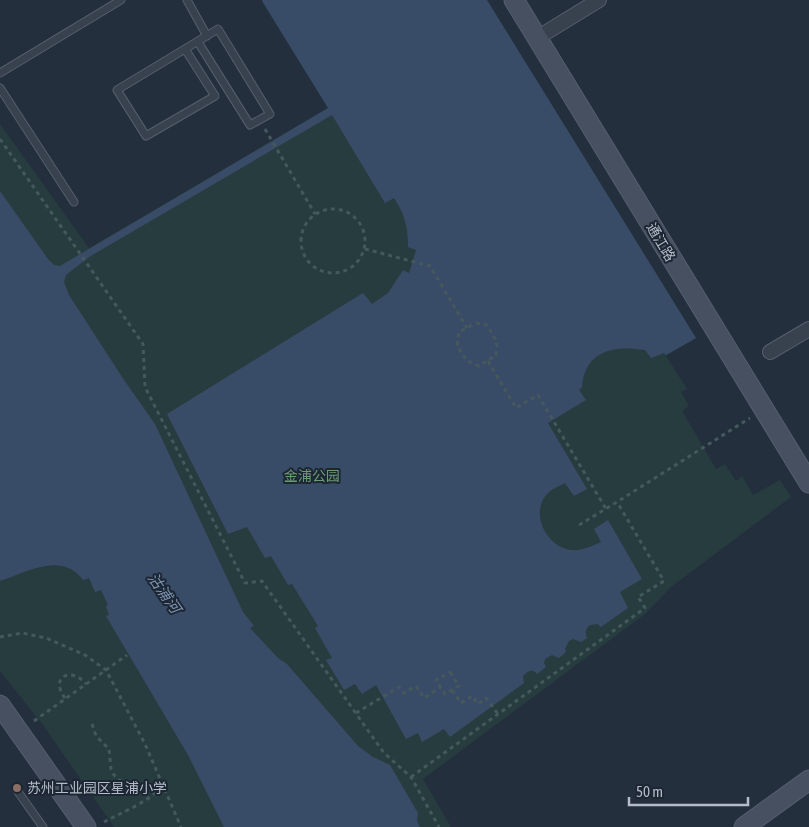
<svg xmlns="http://www.w3.org/2000/svg" width="809" height="827" font-family="'Asap Condensed','Noto Sans SC',sans-serif">
<style>
.green{fill:#263c3f}
.water{fill:#394c67}
.lines{fill:none;stroke-linecap:round;stroke-linejoin:round}
.lane-casing{stroke:#565f6c;stroke-width:9}
.street-casing{stroke:#565f6c;stroke-width:16}
.secondary-casing{stroke:#565f6c;stroke-width:21}
.path{stroke:#44595c;stroke-width:3;stroke-dasharray:4 4;stroke-linecap:butt}
.lane{stroke:#38414e;stroke-width:7}
.street{stroke:#38414e;stroke-width:14}
.secondary{stroke:#465061;stroke-width:19}
.education-dot{fill:#8d6e63;stroke:#1d2633;stroke-width:2}
.labels{text-anchor:middle;stroke-width:4;stroke-linejoin:round;paint-order:stroke}
.street-label{font-size:14px;fill:#b4bcc9;stroke:#1d2633}
.park-label{font-size:14px;fill:#6b9a76;stroke:#1d2633}
.poi-label{font-size:14px;fill:#b4bcc9;stroke:#1d2633;text-anchor:start}
.water-label{font-size:15px;font-style:italic;fill:#7c92b1;stroke:#1d2633}
</style>
<rect width="100%" height="100%" fill="#242f3e"/>
<path class="green" d="M263 0H487L696 338 666 356 687 389 681 392 689 406 682 411 716 469 725 464 736 481 742 476 753 495 780 480 791 497 671 587 645 614 423 779 451 827H114L43 725 0 671V124L89 248 328 108 262 1Z"/>
<path class="water" d="M263 0H487L696 338 666 355 664 353 651 358 645 350C614 345 585 350 582 387L579 390 586 400 548 423 587 489 574 496 565 483C560 486 553 488 548 493 529 512 546 547 571 550 582 551 592 546 601 542L594 529 608 520 642 579 620 592 628 608 601 627 598 624 590 625C585 629 585 632 587 638L581 642 573 639 569 641 565 649 566 652 559 658 552 655 545 659 544 663 546 667 537 674C532 668 528 671 523 676L524 683 450 737 444 729 422 742 418 733 406 739 376 685 362 694 355 684 344 690 326 660 332 658 315 628 318 626 292 584 288 585 271 556 265 558 247 527 228 534 167 414 363 293 372 304 388 293 403 270 409 273 416 250 408 247C408 228 405 214 394 198L385 203 332 115 89 257 66 275 64 282 69 295 124 380 155 424 243 612 254 626 250 628 278 658 287 664 358 746 373 757 390 765 418 813 417 821 420 827H224L188 755 106 616 109 615 106 606 108 605 101 590 95 592 89 578 83 580C62 551 27 572 0 581V191L48 259 54 265 60 266 328 108 262 1Z"/>
<g class="lines">
<defs>
<path id="lane" d="M187 0 207 36
M185 49 215 96 146 136 117 90 218 29 270 114 250 125 198 42
M0 73 121 0
M0 88 74 202
M16 789 43 827"/>
<path id="street" d="M537 38 599 0
M770 352 809 329"/>
<path id="secondary" d="M514 0 809 483
M0 705 86 827
M744 827 809 780"/>
</defs>
<use href="#lane" class="lane-casing"/>
<use href="#street" class="street-casing"/>
<use href="#secondary" class="secondary-casing"/>
<path class="path" d="M265 129 315 214
M0 139 143 344 145 387 245 583 262 581 384 753 411 777 439 827
M301 241a32 32 0 1 1 64 0a32 32 0 1 1-64 0Z
M365 249 430 266 467 328
M476 323 487 325 497 342 496 355 479 366 467 361 457 345 459 332Z
M488 361 516 408 538 395 606 509
M579 525 617 502 750 418
M0 637 22 633 46 638 85 655 106 670 145 744 181 827
M450 672 459 686 445 694 436 680Z
M452 690 461 703 472 696 478 704 486 698 498 714
M65 698C49 677 71 666 86 684
M356 713 399 687 404 693 416 686 424 698 441 687
M34 721 127 655
M92 724 96 736 109 749 111 769 114 775 125 785
M411 777 645 608 638 597 664 581 617 502
M104 822C122 812 152 801 163 784"/>
<use href="#lane" class="lane"/>
<use href="#street" class="street"/>
<use href="#secondary" class="secondary"/>
</g>
<circle class="education-dot" cx="17" cy="788" r="5"/>
<g class="labels">
<g class="street-label">
<text transform="translate(661 242) rotate(59)" y="5">通江路</text>
</g>
<g class="park-label">
<text x="312" y="481">金浦公园</text>
</g>
<g class="poi-label">
<text x="27" y="793">苏州工业园区星浦小学</text>
</g>
<g class="water-label">
<text transform="translate(164 593) rotate(55)" y="5">沽浦河</text>
</g>
</g>
<path d="M629 797v8h119v-8" fill="none" stroke="#b4bcc9" stroke-width="2.5"/>
<text x="636" y="797" font-size="15" fill="#b4bcc9" stroke="#1d2633" stroke-width="4" paint-order="stroke">50 m</text>
</svg>
